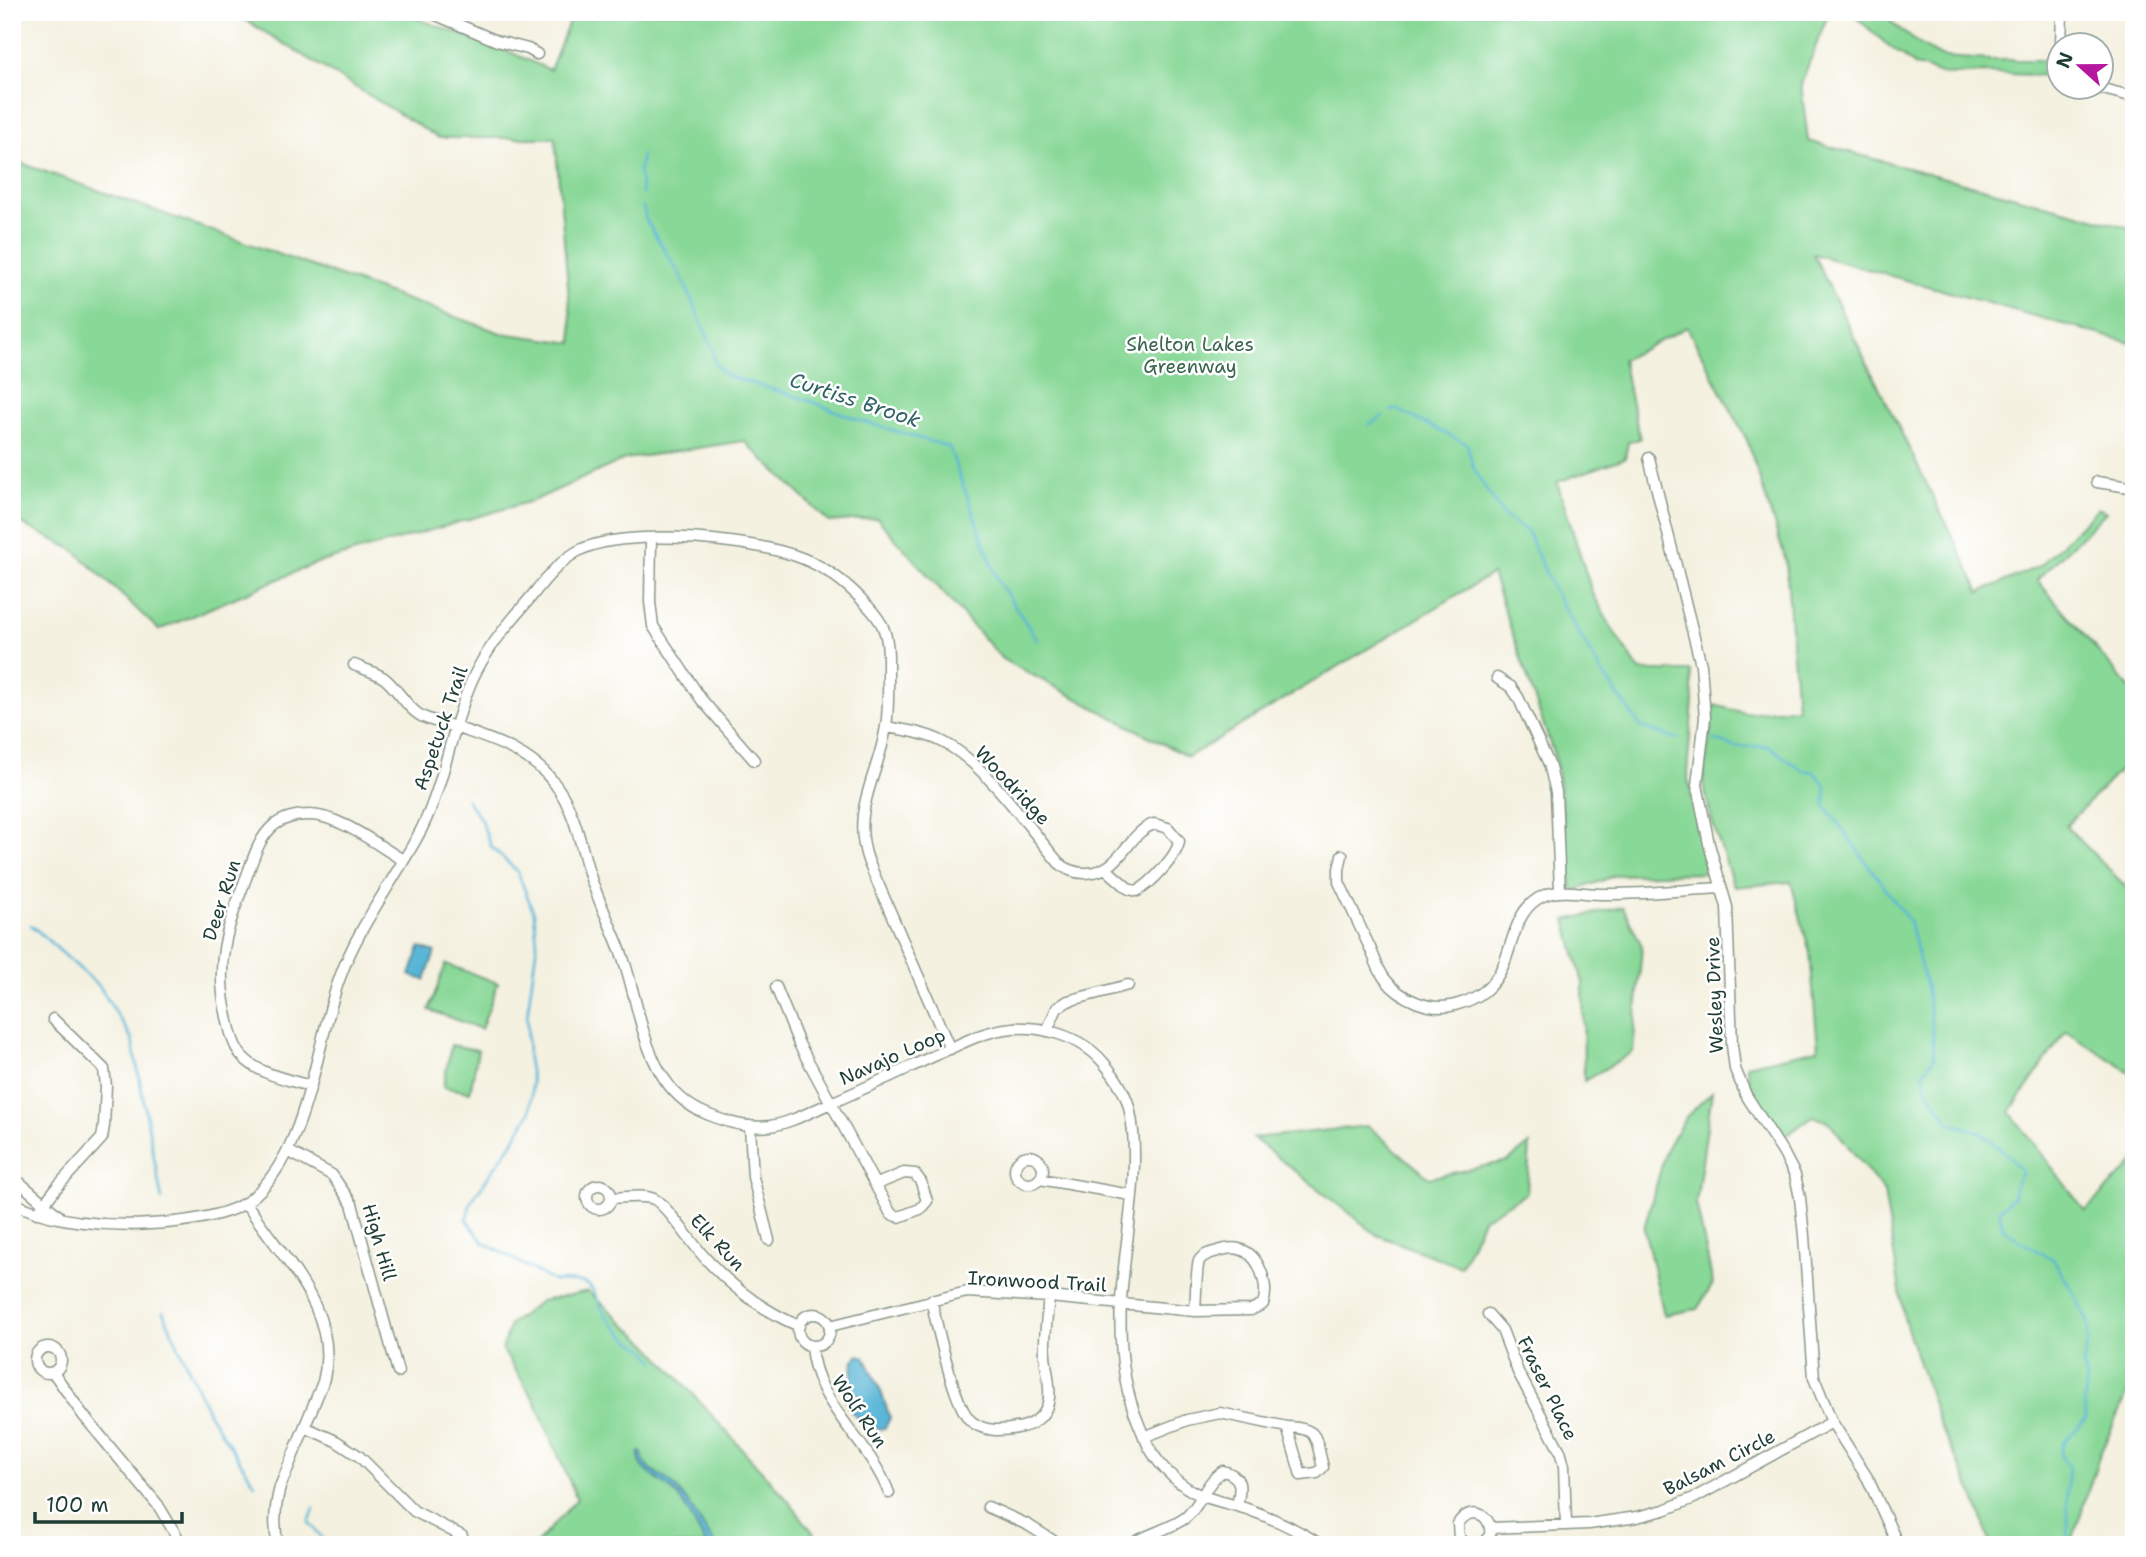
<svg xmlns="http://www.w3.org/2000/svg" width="2146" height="1557" font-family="'Shantell Sans',sans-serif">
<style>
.green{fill:#88d897;stroke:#548a66;stroke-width:2}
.water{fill:#59b5d7;stroke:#3c7986;stroke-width:2}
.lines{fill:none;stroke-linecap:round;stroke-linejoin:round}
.stream{stroke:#59b5d7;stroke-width:2.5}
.minor-casing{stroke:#8a978a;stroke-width:13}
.minor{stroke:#fff;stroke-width:10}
.labels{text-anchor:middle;stroke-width:5;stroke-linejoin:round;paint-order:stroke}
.park-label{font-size:19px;fill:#39644d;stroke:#fff}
.street-label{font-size:19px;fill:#1f3d34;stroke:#fff}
.water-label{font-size:21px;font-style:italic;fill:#306165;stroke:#fff}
</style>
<rect width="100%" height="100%" fill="#fff"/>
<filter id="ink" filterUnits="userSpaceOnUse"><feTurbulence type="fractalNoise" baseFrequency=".0143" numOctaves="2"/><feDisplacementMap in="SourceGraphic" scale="14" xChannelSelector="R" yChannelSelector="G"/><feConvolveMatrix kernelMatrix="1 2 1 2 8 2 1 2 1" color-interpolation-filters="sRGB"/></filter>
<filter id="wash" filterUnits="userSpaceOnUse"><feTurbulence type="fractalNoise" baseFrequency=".00686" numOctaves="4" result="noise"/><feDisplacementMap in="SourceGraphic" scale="28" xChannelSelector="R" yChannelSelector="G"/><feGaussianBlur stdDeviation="1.57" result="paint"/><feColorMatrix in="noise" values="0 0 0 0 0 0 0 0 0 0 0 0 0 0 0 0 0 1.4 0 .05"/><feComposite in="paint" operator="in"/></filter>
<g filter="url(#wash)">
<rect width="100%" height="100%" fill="#f4f1e0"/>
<path class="green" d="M232 12H399L512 53 550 70 573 12H1829L1801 84 1808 141 2134 229V344L1813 254 1980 592 2040 566 2098 508 2106 512 2037 580 2134 693V755L2066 826 2134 895V1075L2066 1031 2010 1112 2085 1211 2134 1162V1379L2099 1456 2071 1545H1991L1975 1498 1941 1428 1905 1322 1884 1192 1830 1123 1813 1116 1783 1138C1766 1115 1751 1094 1746 1065L1818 1049 1810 953 1791 882 1734 887 1712 821 1703 784 1714 705 1745 713 1797 708 1786 561 1747 440 1687 327 1622 360 1640 439 1628 442 1625 458 1557 482 1592 592 1612 629 1640 671H1691L1693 701 1687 773 1706 873 1616 875 1572 892 1556 761 1492 574 1188 757 1002 659 877 518 829 522 744 441 625 459 535 500 314 564 159 630 74 550 18 522 12 527V160L501 333 573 343 555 138H439Z
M1850 12H1882L1896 26 1922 46 1943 57 1991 60H2054L2058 76 1982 73 1945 75 1916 66 1884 42Z
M1623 907 1642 946 1633 1052 1584 1081 1583 983 1566 920Z
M446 964 498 983 481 1029 429 1010Z
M451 1045 478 1050 470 1092 443 1087Z
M1712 1092 1696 1203 1713 1284 1697 1309 1664 1315 1644 1228 1667 1147 1686 1117Z
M1368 1126 1429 1178 1508 1161 1530 1144 1527 1193 1483 1219 1461 1267 1377 1235 1253 1138Z
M588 1291 648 1344 785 1497 823 1545H535L577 1499 535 1401 502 1349 510 1324 541 1301Z"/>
<path class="water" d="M420 947 435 952 425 980 410 975Z
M859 1355 865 1357 880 1389 890 1418 885 1428C868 1432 847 1413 845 1396 845 1387 851 1383 852 1375 853 1366 851 1361 859 1355Z
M639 1452 642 1453C642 1468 660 1474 671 1483 690 1500 700 1525 716 1545H707C695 1528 689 1507 674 1492 662 1480 636 1471 639 1452Z"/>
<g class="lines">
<path class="stream" d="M642 155 639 171 642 194
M643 207 646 220 682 278 712 347 715 364 727 376 802 398 859 420 949 447 998 581 1038 641
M1391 411 1396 409 1467 444 1473 467 1485 488 1505 517 1527 531 1553 589 1601 671 1641 727 1678 739
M1368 425 1383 416
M1715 740 1735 747 1769 746 1802 770 1814 772 1826 786 1825 805 1909 921 1927 990 1933 1037 1934 1058 1923 1073 1928 1090 1950 1123 1980 1132 2010 1157 2022 1172 2016 1183 2014 1196 1999 1210 2003 1228 2023 1243 2053 1259 2076 1297 2088 1322V1341L2083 1364 2087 1379 2084 1405 2086 1419 2062 1444 2060 1454 2069 1468 2067 1489 2069 1545
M467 800 481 820 491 847 517 871 534 913 537 943 527 1016 528 1059 532 1082 530 1112 516 1137 470 1203 467 1220 483 1242 553 1281 580 1282 587 1284 593 1290 604 1313 614 1325 630 1340 645 1349 655 1361
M31 925 100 987 132 1039 162 1200
M163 1312 209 1414 255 1484
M314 1508 309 1523 329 1545"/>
</g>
</g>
<g filter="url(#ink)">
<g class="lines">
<defs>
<path id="minor" d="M429 12 497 41 528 49 537 54
M2061 46 2062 12
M2099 88 2134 97
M1649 458 1701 665 1705 718 1697 785 1709 844 1727 907 1732 1045 1735 1069 1746 1095 1784 1154 1795 1175 1800 1198 1804 1236 1814 1378 1832 1422 1868 1479 1898 1545
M2097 482 2129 487 2134 490
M651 539 650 602 653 626 701 699 754 760
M354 665C364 669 375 672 384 678 397 688 405 705 418 714 426 720 439 722 449 725 487 738 530 750 555 784 576 812 580 844 590 876 599 902 611 926 621 952 641 1005 642 1080 698 1110 719 1120 747 1129 770 1126 789 1123 806 1114 824 1106 862 1090 899 1072 936 1055 958 1045 982 1032 1005 1029 1039 1024 1081 1036 1103 1062 1115 1076 1127 1094 1130 1112 1142 1167 1124 1244 1121 1301 1119 1342 1122 1384 1138 1422 1147 1445 1154 1460 1173 1477 1198 1500 1216 1499 1247 1509 1273 1518 1298 1530 1321 1545
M1497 678 1511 687 1518 697 1549 764 1556 792 1560 891
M886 727C905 730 926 733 943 742 986 764 1028 827 1059 863 1067 870 1074 873 1084 873 1123 873 1125 834 1154 824L1168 828 1179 841C1178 855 1150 885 1137 891L1129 889 1106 869
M1342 855 1339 869V882C1350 905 1360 927 1371 950 1375 959 1378 970 1385 979 1400 999 1430 1012 1455 1005 1478 999 1493 988 1503 966 1514 942 1515 907 1545 895 1565 888 1587 895 1608 894 1645 894 1683 890 1720 888
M776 987 799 1044 891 1214 899 1217 920 1209 927 1201 921 1182 915 1174 904 1173 877 1184
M1047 1031 1057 1008 1068 1001 1128 985
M310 1086C287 1079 259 1075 242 1056 233 1046 230 1030 227 1017 214 962 227 929 246 878 253 860 258 839 273 826 283 818 295 815 308 815 338 814 377 845 403 860
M750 1126 753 1177 769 1240
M288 1151 332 1175 352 1204 398 1372
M1015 1170a14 14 0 1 1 28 0a14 14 0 1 1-28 0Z
M12 1176 60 1217
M1040 1179 1131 1195
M587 1197a12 12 0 1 1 24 0a12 12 0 1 1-24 0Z
M611 1198C624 1198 642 1194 654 1199 668 1206 694 1247 707 1260 733 1288 764 1311 799 1326
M12 1202C49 1222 109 1227 150 1224 177 1223 226 1217 248 1201 308 1156 315 1047 339 980 358 925 396 879 422 828 445 781 451 728 472 680 486 649 509 623 531 597 545 579 561 559 582 549 618 533 691 537 730 542 785 549 824 559 863 601 870 608 877 616 882 625 889 640 888 656 888 671 888 690 889 708 886 726 879 776 849 811 869 863L950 1049
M246 1203C281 1258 342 1311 323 1382L280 1487C275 1506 273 1525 278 1545
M37 1213 57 1187 102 1138 104 1126 106 1086 104 1069 53 1019
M931 1300C937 1324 954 1407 971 1421 984 1432 1001 1431 1017 1428 1031 1426 1044 1418 1048 1403 1052 1389 1046 1370 1045 1355 1044 1336 1047 1316 1049 1297
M798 1330a16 16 0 1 1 32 0a16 16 0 1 1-32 0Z
M1488 1314 1502 1330 1518 1372 1560 1451 1564 1466 1566 1524
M830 1326 967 1292 1049 1297 1195 1311 1251 1310 1263 1304C1269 1286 1260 1254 1239 1249 1232 1247 1225 1249 1218 1251 1211 1253 1203 1254 1199 1261 1196 1269 1196 1300 1195 1311
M811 1346C815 1405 869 1440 889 1493
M35 1360a13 13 0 1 1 26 0a13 13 0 1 1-26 0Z
M53 1372 83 1415 158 1505 182 1545
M1287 1427C1320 1428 1315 1438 1323 1467L1317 1473 1301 1475Z
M307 1428 336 1441 359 1456 414 1511 462 1536
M1144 1437 1187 1420 1220 1413 1287 1427
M988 1507 1028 1525 1060 1545
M1491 1528 1589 1524 1637 1517 1664 1510 1694 1498 1832 1422
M1130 1545C1147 1534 1170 1529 1185 1518 1201 1506 1204 1483 1223 1471 1243 1476 1241 1488 1237 1506
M1467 1545 1459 1537 1458 1524C1469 1505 1493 1513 1490 1535L1482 1545"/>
</defs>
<use href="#minor" class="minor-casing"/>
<use href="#minor" class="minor"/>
</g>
</g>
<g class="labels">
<g class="park-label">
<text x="1190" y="351">Shelton Lakes<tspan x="1190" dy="22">Greenway</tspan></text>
</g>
<g class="street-label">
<text transform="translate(440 728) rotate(-71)" y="7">Aspetuck Trail</text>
<text transform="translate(1013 785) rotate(47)" y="7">Woodridge</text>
<text transform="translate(221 900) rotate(-72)" y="7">Deer Run</text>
<text transform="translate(1714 995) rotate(-92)" y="7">Wesley Drive</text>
<text transform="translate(892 1056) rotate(-24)" y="7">Navajo Loop</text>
<text transform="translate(380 1242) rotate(74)" y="7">High Hill</text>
<text transform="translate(718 1242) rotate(47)" y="7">Elk Run</text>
<text transform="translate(1037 1281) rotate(3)" y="7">Ironwood Trail</text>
<text transform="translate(1548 1388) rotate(64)" y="7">Fraser Place</text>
<text transform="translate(860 1411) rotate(56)" y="7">Wolf Run</text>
<text transform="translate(1719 1462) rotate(-27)" y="7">Balsam Circle</text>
</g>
<g class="water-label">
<text transform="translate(855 400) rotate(18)" y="7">Curtiss Brook</text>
</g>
</g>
<rect width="2146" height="1557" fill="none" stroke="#fff" stroke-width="42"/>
<g transform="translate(2080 66) rotate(291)"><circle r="33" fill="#ffffff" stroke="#a5b1ae" stroke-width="2"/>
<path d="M0-5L12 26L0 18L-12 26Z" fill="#b5179e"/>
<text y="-10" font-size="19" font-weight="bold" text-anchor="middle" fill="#1f3d34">N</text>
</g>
<path d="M35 1512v10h147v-10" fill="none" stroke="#1f3d34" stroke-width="3.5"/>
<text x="46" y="1512" font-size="21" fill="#1f3d34" stroke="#ffffff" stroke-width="5" paint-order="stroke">100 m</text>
</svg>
